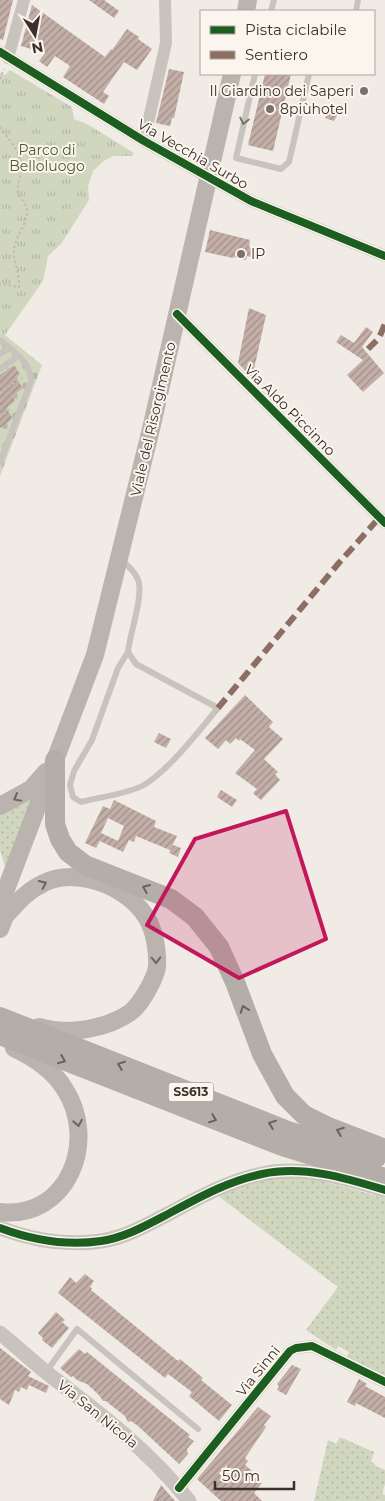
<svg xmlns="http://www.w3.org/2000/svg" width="385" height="1501" font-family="Montserrat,sans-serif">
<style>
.grass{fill:url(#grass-dots)}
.cemetery{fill:url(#cemetery-stones)}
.park{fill:url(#park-tufts)}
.building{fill:url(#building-hatch);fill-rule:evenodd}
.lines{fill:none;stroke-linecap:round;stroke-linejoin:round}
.path{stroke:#c2bbb6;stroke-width:2;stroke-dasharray:2.5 2.5;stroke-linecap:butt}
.service{stroke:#c9c3be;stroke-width:6}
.minor{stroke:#c9c3be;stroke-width:12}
.tertiary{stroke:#c9c3be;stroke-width:15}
.secondary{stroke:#bab3ae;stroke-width:18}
.trunk{stroke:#b4aea8;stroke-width:20}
.quiet{stroke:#8d6e63;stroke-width:6;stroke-dasharray:12 6;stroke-linecap:butt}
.cycleway-casing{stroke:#fbf5ee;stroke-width:11}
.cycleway{stroke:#1b5e20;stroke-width:8}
.oneway{stroke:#7b726d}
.oneway2{stroke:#6e645f}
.oneway3{stroke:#6b625d}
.marked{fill:#c2185b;fill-opacity:0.2;stroke:#c2185b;stroke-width:4;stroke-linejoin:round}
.poi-dot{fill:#7a716c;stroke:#fbf5ee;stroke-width:2}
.labels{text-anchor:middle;stroke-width:4;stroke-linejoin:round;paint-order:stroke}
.shield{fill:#fbf5ee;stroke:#756b66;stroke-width:1}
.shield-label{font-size:12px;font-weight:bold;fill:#3b302b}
.poi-label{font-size:14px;fill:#3b302b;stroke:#fbf5ee;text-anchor:start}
.park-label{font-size:14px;fill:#4a5a2e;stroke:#fbf5ee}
.street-label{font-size:14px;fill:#3b302b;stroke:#fbf5ee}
</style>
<defs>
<pattern id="grass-dots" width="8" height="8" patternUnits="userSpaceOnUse" patternTransform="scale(1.25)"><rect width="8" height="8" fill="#d1d6bf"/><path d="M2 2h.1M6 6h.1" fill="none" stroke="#b4b8a4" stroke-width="1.8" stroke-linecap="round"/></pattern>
<pattern id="cemetery-stones" width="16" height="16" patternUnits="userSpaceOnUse" patternTransform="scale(1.25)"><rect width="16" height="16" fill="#d1d6bf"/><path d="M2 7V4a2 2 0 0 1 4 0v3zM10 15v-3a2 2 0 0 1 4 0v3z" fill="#b4b8a4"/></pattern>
<pattern id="park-tufts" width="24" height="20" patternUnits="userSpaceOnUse" patternTransform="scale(1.25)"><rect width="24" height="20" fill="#d1d6bf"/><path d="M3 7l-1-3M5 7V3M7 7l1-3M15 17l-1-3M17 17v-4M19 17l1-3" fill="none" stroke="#b4b8a4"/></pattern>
<pattern id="building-hatch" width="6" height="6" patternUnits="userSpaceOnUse" patternTransform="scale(1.25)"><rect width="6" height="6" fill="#c3afa7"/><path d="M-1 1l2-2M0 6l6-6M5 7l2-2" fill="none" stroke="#a08f88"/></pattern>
</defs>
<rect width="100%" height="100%" fill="#f0ebe5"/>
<path class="grass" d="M33 797 7 867H5L0 850V812Z
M294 1177 319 1180 385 1198V1377L347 1357 349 1352 338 1346 336 1350 306 1330 338 1287 217 1195C245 1184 264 1179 294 1177Z
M340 1437 374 1452 371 1462 375 1464V1466L385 1470V1484L382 1494 385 1495V1501H314L328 1440 336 1444Z"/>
<path class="cemetery" d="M0 331 42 365 0 476Z"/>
<path class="park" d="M10 70 72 107 74 119 87 124 134 153 132 156H114L105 160 93 171 88 186 89 200 61 244 48 256 43 281 5 335 0 331V73L5 75Z"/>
<path class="building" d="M0 0H13L3 40 0 39Z
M89 0H104L119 11 114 18Z
M32 5 105 57 111 49 112 50 127 29 139 37 138 39 152 49 137 70 124 62 103 92 109 96 104 104 63 77 70 66 55 56 47 67 39 61 45 53 21 46Z
M169 69 184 72 174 118H172L170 126 156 123Z
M265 74H291L273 151 248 145Z
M332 108 339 112 334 121 325 118Z
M210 230 250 240 249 247 260 250 258 259 247 256 246 260 233 257V258L205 252Z
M249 308 266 315 252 378 238 363Z
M366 327 373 332 362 347 384 373 363 392 347 375 363 360 336 342 341 335 354 343Z
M14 365 20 374 16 378 23 388 12 396 15 401 6 408 12 417 11 420 0 428V375Z
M245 695 273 722 269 727 283 739 264 759 278 772 275 774 280 780 261 800 253 793 257 789 235 773 255 750 240 739 239 741 236 738 230 744 226 740 218 749 205 738Z
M159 733 171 739 166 748 154 742Z
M221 790 237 800 232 807 217 797Z
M114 800 156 821 154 827 177 836 170 850 136 836 134 842 129 840 123 852 100 841 96 848 85 843 103 806 110 809ZM108 818 124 826 118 841 101 833Z
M173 845 181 848 178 857 169 853Z
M85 1274 94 1281 90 1287 92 1288 91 1290 178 1361 180 1359 203 1378 201 1380 232 1405 219 1421 189 1396 192 1392 168 1374 165 1378 58 1293 70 1277 76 1283Z
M56 1312 65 1320 62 1322 69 1328 52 1348 42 1340 43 1338 38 1333Z
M0 1348 31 1372 28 1376 49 1386 46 1393 29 1385 27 1390 21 1387 19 1392 15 1390 9 1405 0 1399Z
M79 1349 85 1354 87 1352 190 1435 188 1437 194 1441 187 1449 188 1454 179 1464 138 1426 131 1421 128 1422 125 1416 112 1406 106 1401H103L99 1395 87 1384 77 1380 73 1376 71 1377 60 1368Z
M292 1365 301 1369 286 1395 277 1390 279 1386 277 1384Z
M359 1379 367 1384 365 1386 385 1397V1418L356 1403 355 1406 347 1402Z
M258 1407 271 1416 264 1425 266 1427 245 1458 248 1461 245 1465 252 1471 250 1474 262 1483 254 1493 262 1501H221L197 1479Z
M161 1485 175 1501H153Z"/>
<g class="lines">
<path class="path" d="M0 79 4 69
M0 127C8 138 22 154 22 168 22 176 17 181 18 191 19 199 28 203 27 212 27 226 14 237 14 252 14 264 20 275 19 287L0 284
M0 393 23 377
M0 417 12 408"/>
<path class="service" d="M271 11 274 0
M356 11 358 0
M255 74 236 158 281 169 289 162 309 74
M229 90 250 95
M0 340C14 352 31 362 31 381L0 463
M0 354 9 348
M0 369 18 356
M120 559C127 565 137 573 139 583 142 601 130 633 128 652L136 664 218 708C199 731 169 770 144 785 128 794 100 797 81 802L73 797 70 785 74 771 92 740 118 668 128 652
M46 1372 77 1329 198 1429"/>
<path class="minor" d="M0 52 144 141 251 201 385 256
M8 58 24 0
M144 141 166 43 165 0
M177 314 385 523
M179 1488 290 1351 296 1348 312 1346 385 1382"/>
<path class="tertiary" d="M0 1228C32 1240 67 1246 101 1241 124 1238 147 1225 168 1214 198 1198 228 1181 262 1174 303 1165 346 1178 385 1190
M0 1333C16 1346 31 1360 47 1373 98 1412 149 1450 189 1501"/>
<path class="secondary" d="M246 11 248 0
M0 806 31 789 46 772
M0 905 95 655 151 429 232 74
M6 915C18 902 28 890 44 883 79 866 132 888 149 922 155 934 158 954 157 967 155 979 142 1002 133 1010 127 1016 117 1020 110 1023 87 1031 63 1034 39 1027
M0 929 10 903
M0 1212C68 1220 99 1140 64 1088 53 1070 33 1057 14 1048"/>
<path class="trunk" d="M55 760V824L60 839 68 852 85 865 171 899 195 917 219 947 235 982 262 1054 285 1096 304 1115 326 1126 385 1149
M0 1017 288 1131 376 1158
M0 1035 282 1146 385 1178"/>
<path class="quiet" d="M368 349 379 338 385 324
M218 708 338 564 379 518"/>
<defs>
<path id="cycleway" d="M0 52 144 141 251 201 385 256
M177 314 385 523
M0 1228C32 1240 67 1246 101 1241 124 1238 147 1225 168 1214 198 1198 228 1181 262 1174 303 1165 346 1178 385 1190
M179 1488 290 1351 296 1348 312 1346 385 1382"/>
</defs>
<use href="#cycleway" class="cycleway-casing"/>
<use href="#cycleway" class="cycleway"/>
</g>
<defs><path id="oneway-chevron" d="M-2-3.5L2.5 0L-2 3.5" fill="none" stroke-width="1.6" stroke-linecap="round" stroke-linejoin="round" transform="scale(1.25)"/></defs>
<use class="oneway" href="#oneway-chevron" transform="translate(244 121) rotate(102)"/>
<g class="oneway2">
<use href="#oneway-chevron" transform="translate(17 798) rotate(151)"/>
<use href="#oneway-chevron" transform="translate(43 884) rotate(-25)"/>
<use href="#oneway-chevron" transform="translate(156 960) rotate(88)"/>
<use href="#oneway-chevron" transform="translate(78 1123) rotate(80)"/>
</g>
<g class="oneway3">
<use href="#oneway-chevron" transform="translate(146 888) rotate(-157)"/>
<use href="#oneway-chevron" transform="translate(244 1009) rotate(-110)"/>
<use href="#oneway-chevron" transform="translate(62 1060) rotate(22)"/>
<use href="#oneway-chevron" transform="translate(121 1065) rotate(-159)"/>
<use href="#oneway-chevron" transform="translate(213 1119) rotate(21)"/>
<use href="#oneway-chevron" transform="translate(272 1124) rotate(-159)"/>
<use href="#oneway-chevron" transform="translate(340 1131) rotate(-159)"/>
</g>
<path class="marked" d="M286 811 326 939 239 978 147 925 195 839Z"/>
<g class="poi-dot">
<circle cx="364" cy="91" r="5"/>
<circle cx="270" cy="109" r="5"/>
<circle cx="241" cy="254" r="5"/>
</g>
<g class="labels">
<rect class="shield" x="168.5" y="1082.5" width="45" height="19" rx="4"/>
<g class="shield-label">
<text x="191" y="1096">SS613</text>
</g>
<g class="poi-label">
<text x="354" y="96" text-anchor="end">Il Giardino dei Saperi</text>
<text x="280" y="114">8piùhotel</text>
<text x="251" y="259">IP</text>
</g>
<g class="park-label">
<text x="47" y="155">Parco di<tspan x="47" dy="16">Belloluogo</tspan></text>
</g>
<g class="street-label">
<text transform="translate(193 154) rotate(30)" y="5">Via Vecchia Surbo</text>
<text transform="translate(290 410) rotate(45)" y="5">Via Aldo Piccinno</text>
<text transform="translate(153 419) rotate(-77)" y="5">Viale del Risorgimento</text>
<text transform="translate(258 1371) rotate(-51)" y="5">Via Sinni</text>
<text transform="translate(98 1414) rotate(39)" y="5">Via San Nicola</text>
</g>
</g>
<rect x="200" y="10" width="175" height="65" fill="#fbf5ee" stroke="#aea6a0"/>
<rect x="210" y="26" width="25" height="8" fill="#1b5e20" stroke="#aea6a0"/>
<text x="245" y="35" font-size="15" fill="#3b302b">Pista ciclabile</text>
<rect x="210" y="51" width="25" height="8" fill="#8d6e63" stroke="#aea6a0"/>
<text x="245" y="60" font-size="15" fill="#3b302b">Sentiero</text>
<g transform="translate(35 35) rotate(169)" stroke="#fbf5ee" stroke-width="4" paint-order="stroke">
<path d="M0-4L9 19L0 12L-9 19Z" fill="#3b302b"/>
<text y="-8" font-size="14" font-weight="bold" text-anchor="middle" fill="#3b302b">N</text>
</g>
<path d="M215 1481v8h79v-8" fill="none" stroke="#3b302b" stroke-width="2.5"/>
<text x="222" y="1481" font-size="15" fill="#3b302b" stroke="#fbf5ee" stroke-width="4" paint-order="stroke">50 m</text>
</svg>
